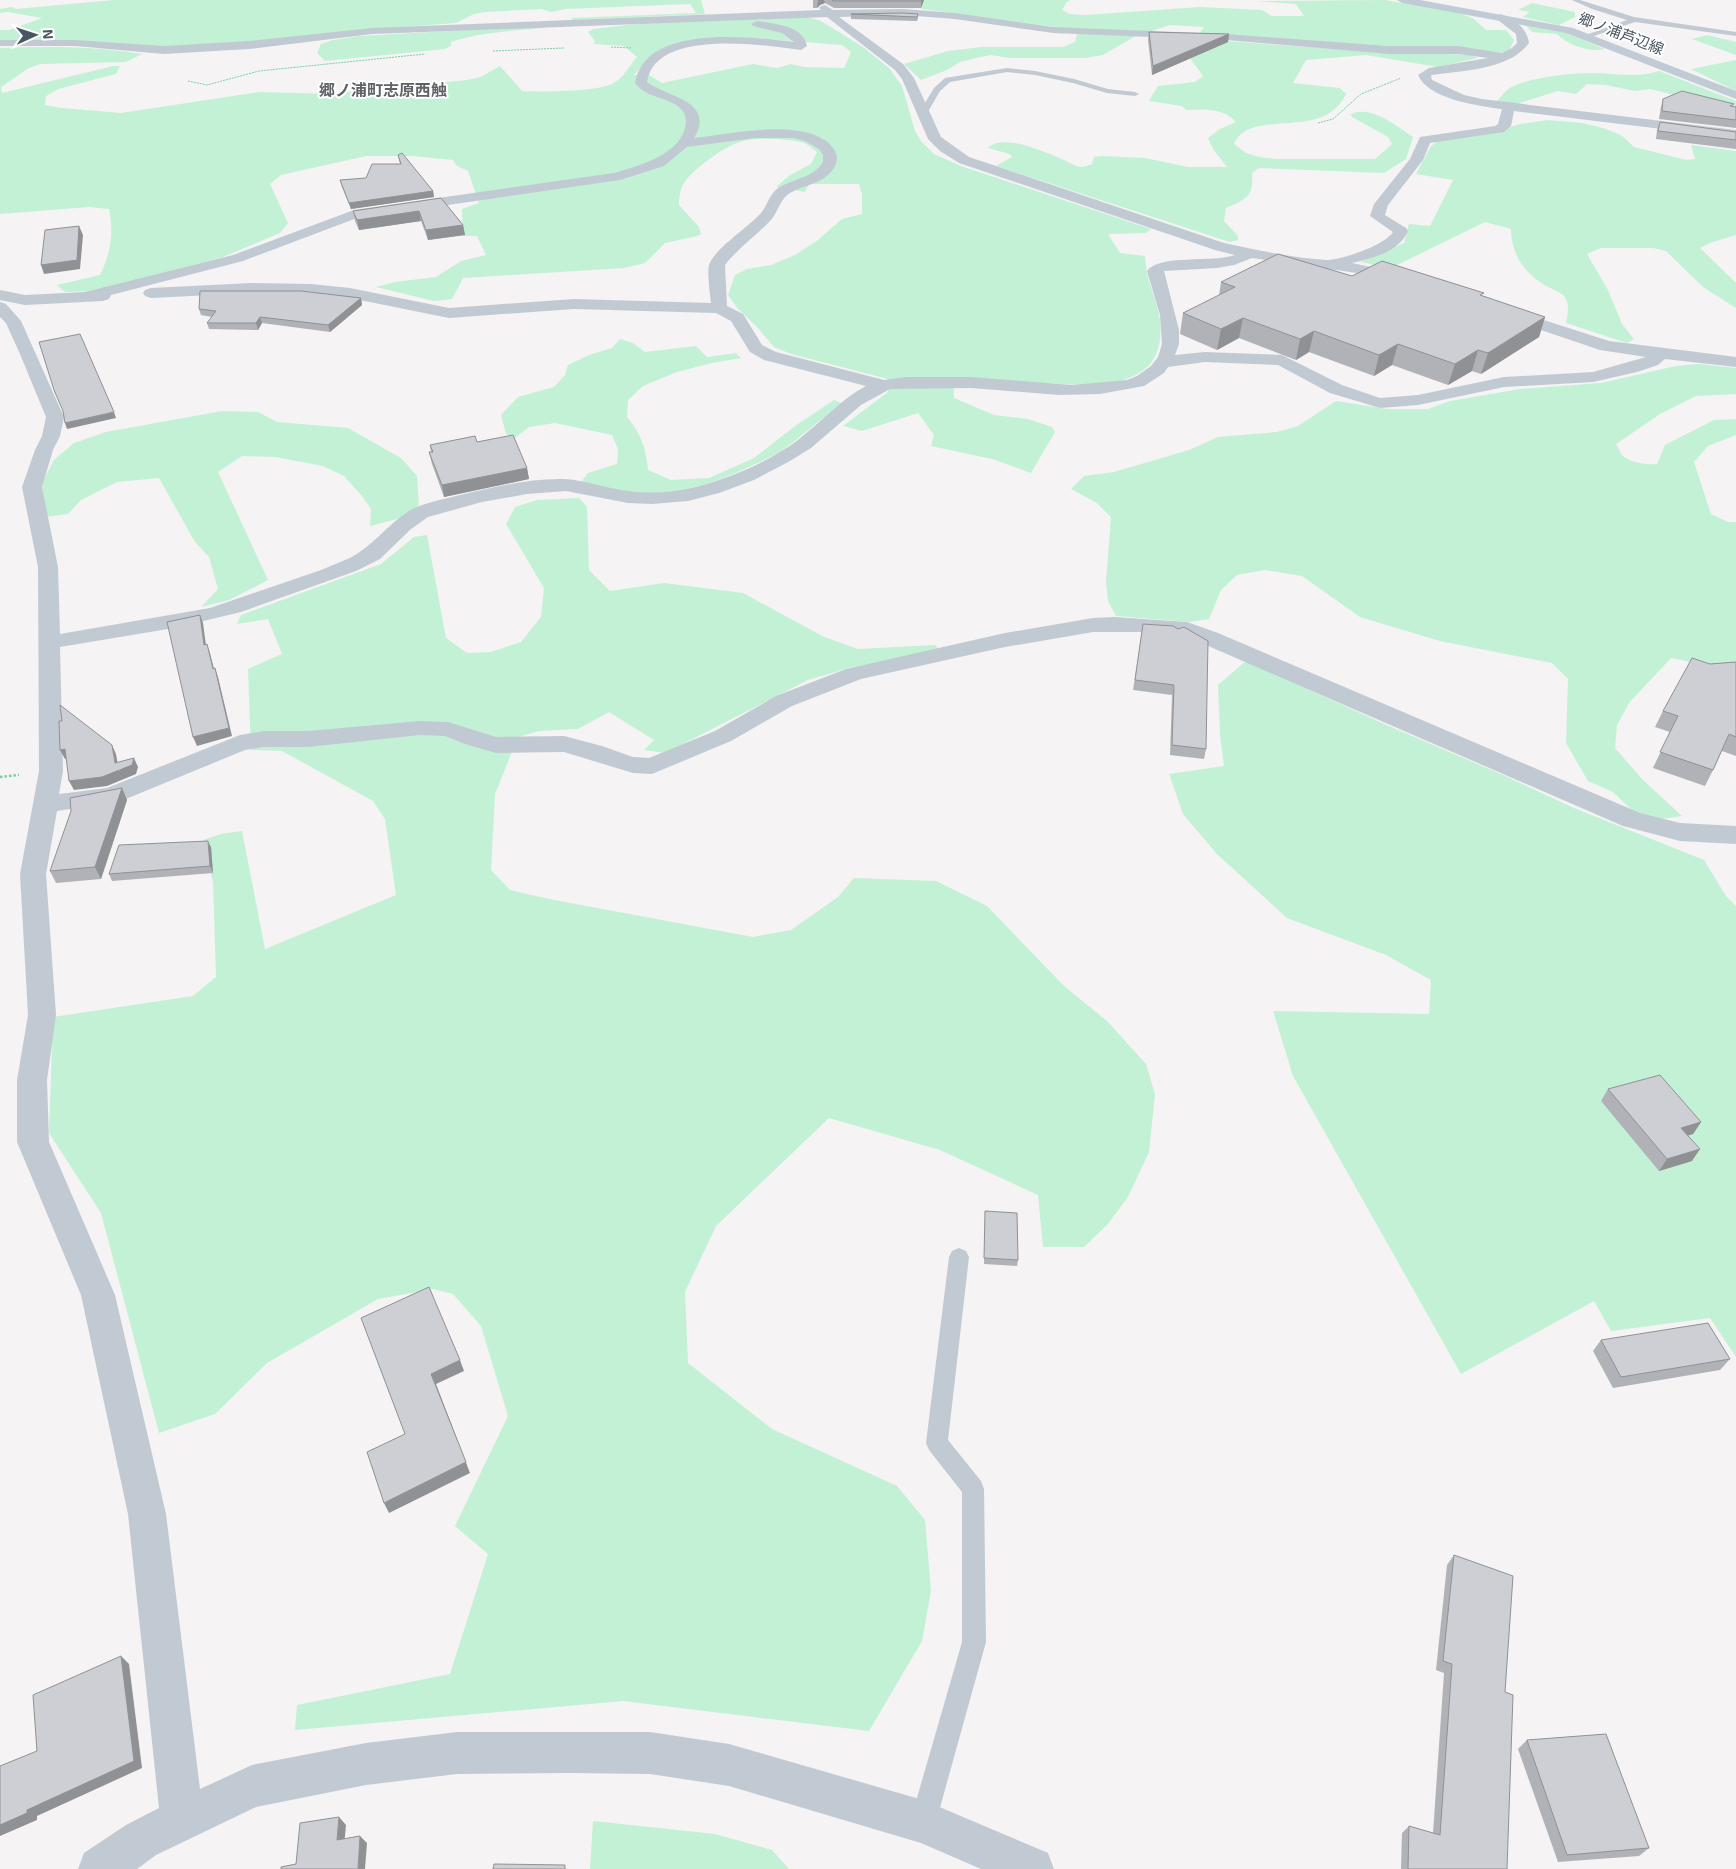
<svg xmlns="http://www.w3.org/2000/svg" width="1736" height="1869" font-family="'Exo 2','Noto Sans JP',sans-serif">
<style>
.green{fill:#c3f1d5;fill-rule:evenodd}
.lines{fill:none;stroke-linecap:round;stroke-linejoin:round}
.path-far1{stroke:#7ad0a6;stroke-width:1;stroke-dasharray:2 1;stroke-linecap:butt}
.path{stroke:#7ad0a6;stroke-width:2.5;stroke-dasharray:2.5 2;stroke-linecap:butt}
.service{fill:#c1cad2;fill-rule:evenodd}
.minor{fill:#c1cad2;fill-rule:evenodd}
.secondary{fill:#c1cbd6;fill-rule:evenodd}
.wall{fill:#b0b2b7}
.shaded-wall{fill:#909195}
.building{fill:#cdcfd5;stroke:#909195}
.labels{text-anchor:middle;stroke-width:4;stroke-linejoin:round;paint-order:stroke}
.far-street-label{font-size:15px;fill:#4a5661;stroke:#fff}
.far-quarter-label{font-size:16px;font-weight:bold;fill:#5f6368;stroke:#fff}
</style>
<rect width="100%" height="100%" fill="#f5f3f3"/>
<path class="green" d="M114 0H701L705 14 573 20 571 18 696 13 690 4 565 9 552 12 541 9 486 12 474 14 456 23 376 29 217 45 154 47 65 40 0 41V30H9L42 18 8 12 0 13V9L12 7 16 9Z
M921 0H1070L1066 3 1062 10 1070 14 1086 15 1200 7 1262 10 1272 16H1304L1296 4 1257 1 1385 0 1460 13 1474 19 1486 30H1506L1514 40 1509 51 1498 53 1460 47 1390 46 1199 34 1204 27 1170 25 1134 37 1103 55 1085 58H1010L991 55 976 58 960 62 947 70 921 80 904 64 948 51 981 47H1063L1075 42 1078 30 921 9Z
M1532 3 1575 12V17L1559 25 1523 17 1530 12 1518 10Z
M807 17 821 21 863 47 890 69 902 86 915 131 921 141 934 154 961 166 1151 229 1146 233 1108 234 1120 253 1145 256C1146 282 1157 298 1160 320 1164 366 1141 377 1102 386L953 378 954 398 994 415 1028 419 1052 427 1055 432 1031 473 992 459 931 446 934 435 918 413 862 431 843 426 888 392V379L791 354 774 347 756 326 738 309 728 295 735 275 747 269 771 265 795 255 818 240 842 219 862 214V194L859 184H809L805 192 776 187 790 175 811 164 817 152C813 149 809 145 804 143 791 139 757 137 743 141 726 145 694 168 684 183 680 189 679 197 679 205L699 227 701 234 697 236 665 243 645 263 624 268 463 278 452 299 434 301 376 287 395 282 436 277 461 261 486 255 477 236H463L462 209 479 203 468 171 457 166 453 160 412 156H366L281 175 270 184 288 223 280 233 223 257 94 291 65 292 57 285 100 275C111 253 114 232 109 209L89 207 0 214V48C48 46 94 46 142 54L126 62 40 64 29 68 1 87 2 93 113 66H120L116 74 58 89 46 96 45 105 62 108 121 113 260 92 328 94 467 80 481 77 500 66 522 91C541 92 598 92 614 83 623 78 630 65 637 57L624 46 594 44 595 41 588 32 593 29 653 22ZM711 38H757L842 45 851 52 844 68 803 67 791 64 777 68 753 64 662 83 649 75H634C660 45 673 42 711 38Z
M1524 24 1564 32 1605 49C1591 53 1567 45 1557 34L1532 32Z
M543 26V28C512 31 480 32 451 42V46L445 49 325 61 317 53 321 44 333 40 359 36Z
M1707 35 1736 42V55L1692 39Z
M1226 41 1348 50 1472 55 1477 58 1438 67 1366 55 1306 60 1293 83 1340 88 1346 94C1323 143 1250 106 1234 144L1246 153 1259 157 1276 159H1375L1392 144 1388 137 1352 117 1351 114C1372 105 1396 126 1413 137L1406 159 1384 173 1259 168 1252 173C1254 197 1246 199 1226 208L1224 221 1238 236V240L1230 242 996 166 1012 157 1010 154 988 148C1004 132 1049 154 1066 161 1070 163 1077 167 1081 167 1084 167 1089 165 1092 164L1094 157 1101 156 1145 158 1188 167H1227L1213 149 1208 138 1220 129 1236 122C1224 108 1203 109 1186 110L1182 106 1149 101 1158 86 1195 82 1203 76 1189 57Z
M1736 60V91L1691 69Z
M1659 71 1736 101V110L1650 89 1635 91 1606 85 1587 84 1576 94 1558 91 1516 104 1496 102C1501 97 1505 91 1510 88 1528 77 1577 72 1597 73 1619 74 1637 78 1659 71Z
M1548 120 1582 123 1603 128 1621 135 1634 147 1686 160 1695 159 1691 145 1736 151V235L1710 243 1700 248 1736 283V308L1703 287 1666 251 1653 248H1601L1587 254 1608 290 1622 324 1634 339 1627 343 1566 323C1568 314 1570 304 1564 296 1559 291 1549 288 1543 284 1523 272 1511 252 1511 229L1485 222 1391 268 1360 262 1404 243 1409 224 1430 226 1453 180 1416 174 1431 146 1438 141 1488 134 1520 124Z
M620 339 633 343 645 352 696 346 707 357 736 353 741 358 712 363 677 372 643 386 628 400 627 417C641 434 646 448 648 470L671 480 709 478 754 458 795 426 834 400 841 403C821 419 802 436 781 451 772 457 761 461 751 466 695 493 642 503 582 481L588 473 617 464 618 449 612 435 555 423 529 427 515 438 506 434 501 415 518 397 554 387 565 375 568 365 589 355 612 348Z
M1699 364 1736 368V394L1696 396 1660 414 1616 444C1618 447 1620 452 1622 455 1630 463 1647 465 1657 464L1665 445 1714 420 1736 419V435L1708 446 1694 462 1711 514 1728 522H1736V671L1671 658 1629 703 1617 725 1615 748 1642 779 1682 816 1661 819 1633 811 1613 792 1588 781 1566 743 1568 679 1552 663 1440 641 1360 617 1302 576 1265 570 1237 575 1221 590 1209 619 1190 622 1116 616 1108 601 1106 582 1111 517 1097 503 1071 489 1084 476 1114 472 1189 450 1218 437 1277 432 1298 426 1336 401 1387 409H1428L1450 401 1520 389 1601 383 1676 366Z
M222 411 258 412 277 422 348 428 401 458 417 476 419 508 397 519 370 526 371 509 362 496 344 476 323 466 275 457 242 456 218 472 268 580 229 600 201 607 218 589 209 557 195 542 159 478 117 482 81 500 68 514 46 517 42 483 54 460 74 443 106 432Z
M579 498 587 507 589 570 610 591 664 583 743 593 824 637 858 649 935 645 941 652 852 667 808 680 665 753 644 750 654 740 609 712 578 729 539 731 518 737 495 794 491 870 510 890 549 899 753 937 791 930 838 897 854 878 936 881 987 906 1064 986 1107 1021 1146 1064 1155 1094 1149 1152 1128 1197 1108 1224 1084 1247H1043L1038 1195 940 1150 829 1118 716 1226 685 1292 688 1363 772 1429 897 1486 925 1520 931 1591 922 1641 869 1731 623 1701 295 1730 297 1705 450 1674 488 1554 455 1526 508 1416 481 1326 453 1294 433 1289 378 1299 267 1363 215 1414 159 1433 101 1213 49 1133 53 1017 193 996 216 977 213 882 203 840 221 834 242 831 265 949 396 895 385 819 373 801 282 751 251 750 248 669 282 654 268 619 237 624 241 615 381 564 414 537 427 535 446 638 467 653 491 652 521 642 541 617 544 588 506 524 515 507 537 500Z
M1246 661 1382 723 1503 775 1574 808 1704 860 1726 896 1736 906V1357L1710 1318 1611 1331 1594 1301 1461 1374 1293 1076 1273 1011 1429 1014 1431 980 1386 955 1287 918 1217 854 1183 814 1169 774 1224 766 1220 735 1218 685Z
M593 1821 715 1834 772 1850 789 1869H590Z"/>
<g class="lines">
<path class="path-far1" d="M611 47 632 48
M493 51 564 48
M188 81 207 85 259 71 425 54
M1318 123 1333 119 1361 94 1401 78"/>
<path class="path" d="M0 777 19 775"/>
<path class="service" d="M1572 0H1580L1634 17 1736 32V36L1635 22 1588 38 1585 36 1586 35 1627 20 1592 9Z
M1007 68 1035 71 1074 79 1108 89 1135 92 1139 94 1135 96 1107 93 1073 83 1035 75 1007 72 950 82 940 91 926 115 919 113 934 88 945 78Z
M959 1248 966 1251 969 1257 948 1440 981 1481 984 1489 986 1642 936 1822 932 1831 923 1835 914 1831 910 1822 962 1642V1492L929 1450 926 1443 949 1257 952 1251Z"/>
<path class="minor" d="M825 5 833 10 903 9 955 13 1053 27 1226 34 1389 46H1458L1502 53 1512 48 1517 43 1516 34 1494 17 1500 14C1514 18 1527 28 1529 43 1509 70 1463 70 1432 75L1431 76 1432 80 1464 95 1482 99 1736 130V138L1514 111 1511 126 1504 132 1430 143 1423 160 1388 205 1385 215 1406 228 1408 231C1399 252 1373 258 1352 263L1408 275 1410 278 1408 281 1402 283 1357 273 1252 258 1234 265 1217 268 1164 271 1179 330V344L1175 355 1205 352 1282 355 1342 385 1380 398 1418 395 1504 377 1593 372 1646 357 1600 350 1500 316 1498 313 1500 310 1506 308 1609 341 1736 357V367L1665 359 1658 365 1637 372 1593 382 1504 387 1418 405 1380 408 1330 393 1278 365 1205 362 1168 367 1164 373 1144 386 1100 394 1059 395 971 388 890 389 861 405 811 448 790 461 754 480 719 493 688 501 652 504 628 503 566 491 527 494 482 502 428 517 411 529 380 559 356 571 241 612 174 628 60 647 63 771 59 794 107 788 240 735 264 731H308L420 721 448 722 496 737 564 736 602 746 633 757 649 758 715 731 776 696 846 669 1005 633 1093 618 1114 617 1187 622 1218 633 1640 813 1680 823 1736 826V844L1680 841 1623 826 1183 635 1150 632H1093L1005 647 861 679 792 706 731 741 652 774 633 773 564 752 496 753 465 744 445 736 420 735 308 747H264L245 750 121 801 57 811 46 874 56 1015 47 1080 49 1142 115 1295 166 1514 200 1789 252 1765 366 1743 457 1732H650L729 1744 923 1800 1048 1853 1054 1869H981L921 1843 729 1786 650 1774 569 1773 457 1774 366 1785 256 1807 156 1855 137 1869H78L84 1853 126 1825 159 1808 128 1514 81 1295 17 1142V1080L28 1015 20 874 39 771 38 567 22 487 35 450 42 436 46 417 20 354 6 323 0 317V302L6 304 21 321 64 417 60 436 53 450 42 487 58 567 60 634 210 608 321 570 350 558C373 546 387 525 409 511 423 503 440 500 456 496 491 488 528 478 564 479 582 480 599 486 616 489 645 495 675 493 703 485 736 476 771 460 798 440 821 422 840 400 866 386L764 360 750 352 731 321 716 313 574 309 449 318 350 298 311 294 251 293 151 298 145 296 143 293 145 290 151 288 251 283 311 284 350 288 449 308 574 299 711 303C710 294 707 273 709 265 715 248 749 227 761 213 767 206 769 195 778 188 792 179 814 178 823 162V155L819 149 805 141 793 138H755L687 147 664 166 620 180 357 218 243 261 111 295 109 299 103 301 25 305 0 300V290L25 295 85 292 233 255 354 210 614 173C639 166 683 154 686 123 686 118 685 113 681 109 668 96 647 99 635 83 645 23 751 37 794 42L782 33 753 26 751 24 757 21C774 24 803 25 807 46L801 50C764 45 655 28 647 82 666 97 717 101 694 138 728 134 809 116 833 148 839 156 838 164 831 172 820 185 801 185 787 195 780 201 777 213 771 220 756 236 738 248 725 265L727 306 743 314 762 345 776 352 884 380 906 377H971L1072 385 1127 380 1137 376 1151 366 1158 357 1162 344 1160 315 1147 271C1159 254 1213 263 1235 255L1215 250 959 163 940 151 928 139 902 79 895 70 827 17 372 34 249 49 164 54 75 46H0V40H75L164 46 249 41 372 28 821 10 819 8 821 6ZM903 15 955 19 1053 33 1226 40 1389 54H1458L1488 58 1429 68 1418 75C1428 99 1478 106 1502 109L1498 124 1495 126 1420 137 1410 159 1374 204 1370 216 1393 232C1385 245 1342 260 1327 260 1293 258 1257 250 1224 243L969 157 941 137 914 78 903 64 839 17Z"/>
<path class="secondary" d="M1397 0H1420L1573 28 1736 91V99L1566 33 1402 3Z"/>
</g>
<path class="wall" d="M813 0H924L921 8H834L825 3 820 5 817 8H813Z
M851 14H918V18L917 21 851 19Z
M1149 32 1229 34 1228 42 1152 75 1148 40Z
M1663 99 1736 107V128L1659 119 1661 107Z
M1660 122 1736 132V149L1656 139 1657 130Z
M398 155 433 191 434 197 351 209 342 187 340 180 366 178 400 164Z
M441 198 463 225 465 235 428 240 421 221 359 230 355 221 353 211Z
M1352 276 1483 296 1545 317 1539 337 1481 374 1472 371 1448 385 1392 365 1374 376 1309 352 1296 360 1239 338 1217 350 1180 334 1183 313 1219 296 1221 282Z
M361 298 362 305 330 332 262 323 258 330 209 329 207 323 212 317 201 315 199 309Z
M477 442 527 468 529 479 444 497 432 464 429 452H431L430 445Z
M1143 624 1206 749 1204 759 1170 755 1172 695 1133 690Z
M1736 662V756L1722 751 1713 770 1705 786 1653 768 1670 732 1655 727 1663 711 1710 664Z
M122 788 127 800 101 879 56 883 50 871Z
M211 847 213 873 112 881 109 874Z
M1608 1089 1701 1122 1693 1134 1688 1135 1692 1161 1659 1171 1601 1101Z
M985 1211 1018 1260 1017 1266 984 1264Z
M1601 1340 1730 1359 1720 1370 1613 1388 1593 1351Z
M1454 1555 1505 1692 1507 1869H1401L1402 1833 1409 1826 1433 1833 1444 1673 1436 1670 1447 1565Z
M1527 1740 1649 1848 1639 1856 1558 1862 1518 1749Z"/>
<path class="shaded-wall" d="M818 0H824L825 3 820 5 817 8Z
M922 0H924L921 8V1Z
M1229 34 1228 42 1152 75 1153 66Z
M433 191 434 197 351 209 349 203Z
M419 211 421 221 359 230 357 220Z
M463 225 465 235 428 240 426 230Z
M79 226 83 235 80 269 44 274 41 265Z
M361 298 362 305 330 332 328 325Z
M260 317 262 323 258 330 256 323Z
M1545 317 1539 337 1481 374 1488 353Z
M1243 318 1239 338 1217 350 1221 329Z
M1314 331 1309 352 1296 360 1300 339Z
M1398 344 1392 365 1374 376 1379 355Z
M1478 350 1472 371 1448 385 1455 364Z
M114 412 116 418 67 429 65 423Z
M527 468 529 479 444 497 442 485Z
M200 615 203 623 207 653 204 645Z
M207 644 210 653 216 677 213 669Z
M215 668 218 677 232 736 197 746 193 737Z
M112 745 116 754 119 771 134 758 138 767 136 774 107 786 74 790 69 781 115 763Z
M65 749 70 758 65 759 60 750Z
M122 788 127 800 101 879 95 867Z
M208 841 211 847 213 873 210 866Z
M1701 1122 1693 1134 1674 1140 1681 1128Z
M1700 1149 1692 1161 1659 1171 1667 1159Z
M460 1360 464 1371 436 1384 470 1473 389 1513 384 1503 431 1374Z
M121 1656 129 1664 142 1768 37 1816V1820L0 1836V1825L27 1810Z
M339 1817 346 1825 344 1847 337 1840Z
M360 1836 367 1843 365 1869H358Z"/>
<path class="building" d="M832 0H922L921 1H833Z
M903 13 918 14 917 17 851 14Z
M1149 32 1229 34 1153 66Z
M1682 91 1734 104 1730 106 1736 107V120L1662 111 1663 99Z
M1660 122 1736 132V140L1658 131Z
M402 153 433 191 349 203 340 180 366 178 372 164H401L398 155Z
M441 198 463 225 426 230 419 211 357 220 353 211Z
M79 226 77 260 41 265 45 230Z
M1278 254 1352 276 1382 261 1484 293 1480 295 1545 317 1488 353 1478 350 1455 364 1398 344 1379 355 1314 331 1300 339 1243 318 1221 329 1183 313 1235 287 1221 282Z
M200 291H301L361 298 328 325 260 317 256 323H207L216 311 199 309Z
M80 334 114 412 65 423 63 411 54 390 39 342Z
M513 435 527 468 442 485 429 452H433L430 445 475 436 477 442Z
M200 615 204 645 207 644 213 669 215 668 229 728 193 737 167 622Z
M1143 624 1173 626 1178 629 1184 627 1208 641 1206 749 1172 745 1174 685 1135 680Z
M1692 658 1710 664 1736 662V737L1729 734 1713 770 1660 752 1678 716 1663 711Z
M60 705 112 745 115 763 134 758 132 765 102 777 69 781 65 749 60 750 59 721H62Z
M122 788 95 867 50 871 71 811 70 798Z
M208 841 210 866 109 874 119 845Z
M1660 1075 1701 1122 1681 1128 1700 1149 1667 1159 1608 1089Z
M985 1211 1017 1213 1018 1260 984 1258Z
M429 1287 460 1360 431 1374 466 1462 384 1503 367 1452 405 1434 361 1318Z
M1708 1323 1730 1359 1621 1377 1601 1340Z
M1454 1555 1513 1576 1505 1692 1513 1695 1507 1869H1408L1409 1826 1440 1835 1452 1664 1443 1661Z
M121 1656 134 1761 27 1810V1813L0 1825V1766L37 1751 33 1695Z
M1606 1734 1649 1848 1567 1855 1527 1740Z
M339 1817 337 1840 360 1836 358 1869H281V1867L296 1864 300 1823Z
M494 1864 565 1865V1869H493Z"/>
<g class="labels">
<g class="far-street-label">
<text transform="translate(1621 34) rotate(21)" y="5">郷ノ浦芦辺線</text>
</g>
<g class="far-quarter-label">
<text x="383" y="96">郷ノ浦町志原西触</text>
</g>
</g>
<g transform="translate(35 35) rotate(87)" stroke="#ffffff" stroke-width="4" paint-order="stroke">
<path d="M0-4L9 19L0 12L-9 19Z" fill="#4a5661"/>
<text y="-8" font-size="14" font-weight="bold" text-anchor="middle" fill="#4a5661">N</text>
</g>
</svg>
